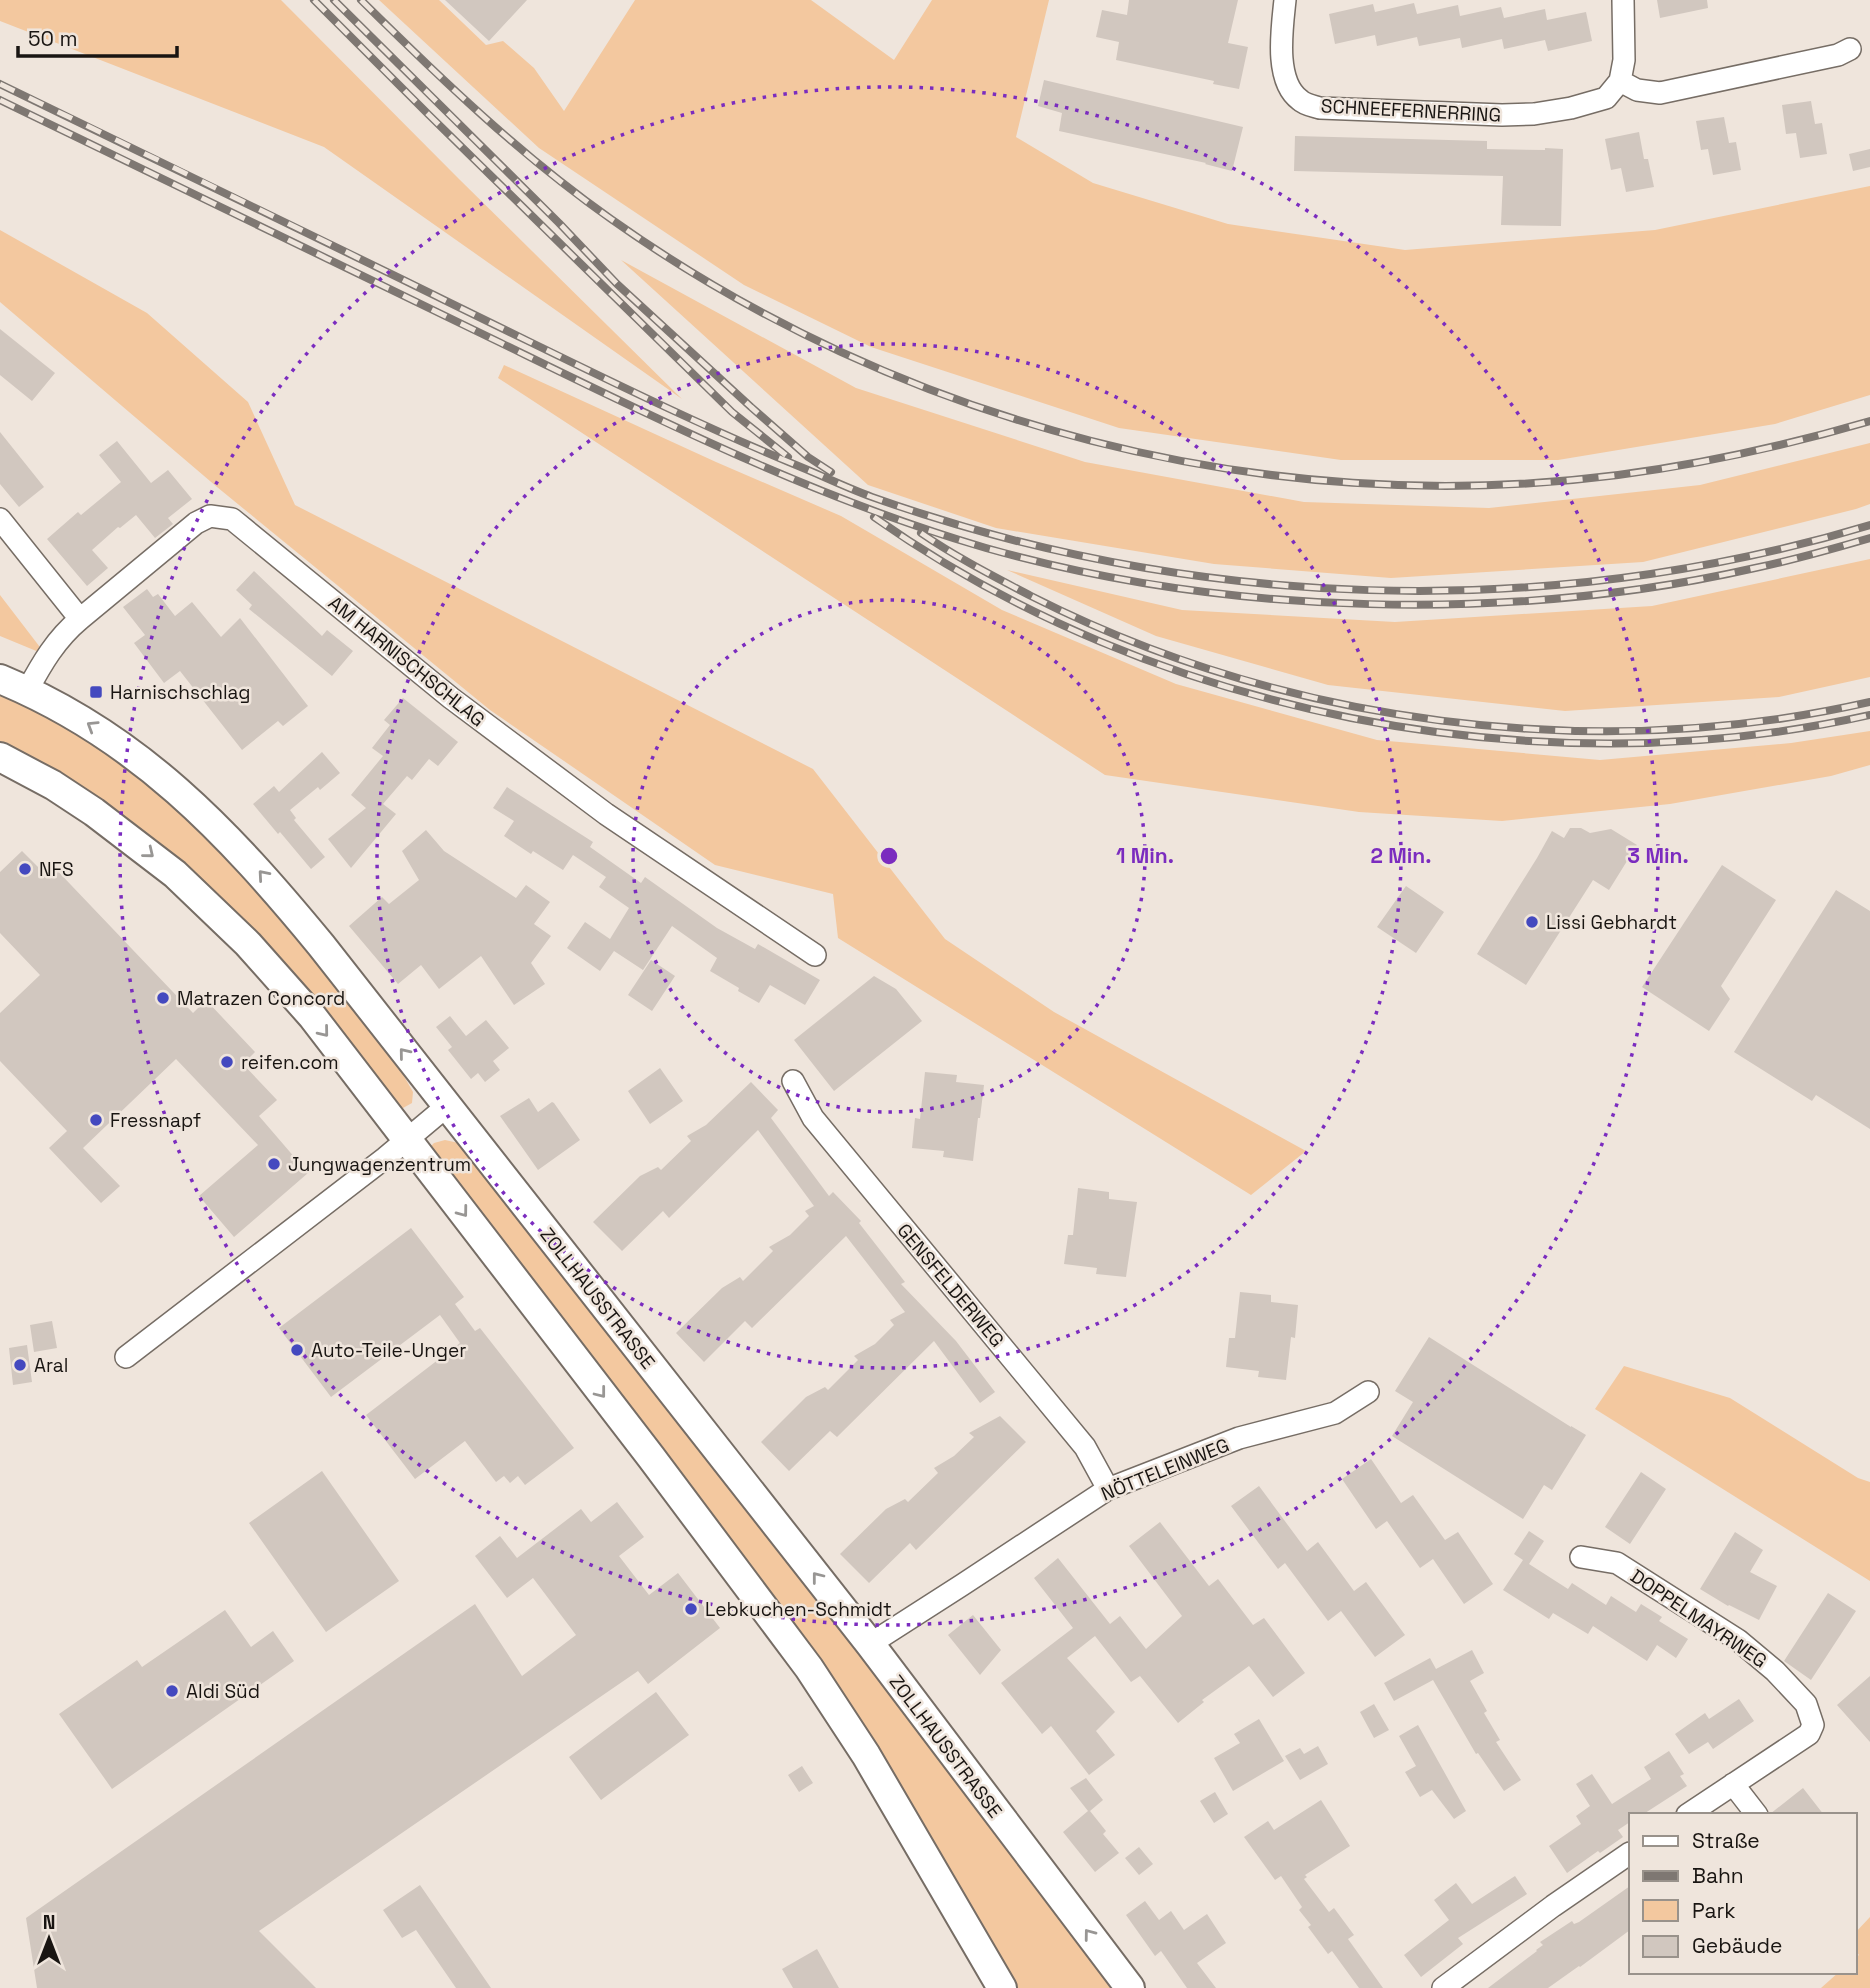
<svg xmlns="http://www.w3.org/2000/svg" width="1870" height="1988" font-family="'Space Grotesk',sans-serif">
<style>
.green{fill:#f3c89f}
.building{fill:#d1c7bf}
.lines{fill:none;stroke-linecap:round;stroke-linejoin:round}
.street-casing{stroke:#766d65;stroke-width:24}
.secondary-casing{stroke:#766d65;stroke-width:32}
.street{stroke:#fff;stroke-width:21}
.secondary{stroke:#fff;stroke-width:28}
.rail-casing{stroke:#7e7772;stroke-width:8}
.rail{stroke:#efe5dc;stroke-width:5;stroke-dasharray:16;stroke-linecap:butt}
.oneway{stroke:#989694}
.ring{fill:none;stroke:#7b2cbf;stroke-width:3.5;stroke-dasharray:3.5 7}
.poi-dot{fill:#4449bf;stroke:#efe5dc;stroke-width:2.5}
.labels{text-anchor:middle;stroke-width:5;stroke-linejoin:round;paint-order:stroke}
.street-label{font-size:19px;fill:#191512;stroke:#efe5dc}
.poi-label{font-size:19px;fill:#191512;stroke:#efe5dc;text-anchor:start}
.centre{fill:#7b2cbf;stroke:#efe5dc;stroke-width:3.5}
.ring-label{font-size:21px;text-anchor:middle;font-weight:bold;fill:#7b2cbf;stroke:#efe5dc;stroke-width:5;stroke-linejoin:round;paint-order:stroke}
</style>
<rect width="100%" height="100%" fill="#efe5dc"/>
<path class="green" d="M0 0H281L459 179 682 399 324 147 0 21Z
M379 0H439L486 45 503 41 534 68 564 111 635 0H811L894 60 932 0H1049L1016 137 1093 183 1228 224 1405 250 1655 230 1870 186V395L1775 424 1558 460H1341L1119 428 871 347 744 285 539 148Z
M0 230 147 313 248 402 295 505 813 769 945 939 1054 1012 1306 1151 1251 1195 838 938 833 894 715 865 490 710 217 487 0 302Z
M621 260 856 388 1085 462 1304 502 1489 508 1700 485 1870 443V504L1856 509 1643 562 1391 578 1214 564 996 528 868 485Z
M504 365 716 462 841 516 1002 610 1176 684 1377 740 1600 760 1791 743 1870 731V765L1831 776 1670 804 1502 821 1359 812 1105 775 498 378Z
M1870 559V677L1779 697 1565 711 1328 685 1156 636 1007 570 1182 610 1395 622 1652 606Z
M0 595 46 655 0 636Z
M0 695 28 704 112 752 193 821 229 857 303 942 401 1071 413 1092 412 1103 403 1108 389 1105 275 964 0 746Z
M445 1140 463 1144 603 1323 697 1448 866 1654 1118 1988H1004L867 1754 427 1150 434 1143Z
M1624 1366 1730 1398 1858 1478 1870 1482V1581L1595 1409Z
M1870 1917V1988H1821L1839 1972H1854V1959L1859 1955 1854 1948V1934Z"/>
<path class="building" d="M445 0H527L489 41Z
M1129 0H1238L1228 43 1248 47 1239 89 1213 84 1214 81 1116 60 1119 42 1096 37 1102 10 1127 15Z
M1657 0H1707L1708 8 1660 18Z
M1414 3 1417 14 1458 5 1460 16 1501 7 1504 18 1545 9 1547 20 1586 12 1592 41 1548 51 1545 40 1504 49 1502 39 1462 48 1460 38 1419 46 1417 37 1377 46 1375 35 1335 44 1329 14 1373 4 1375 12Z
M1044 80 1243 127 1232 171 1205 164 1206 163 1059 131 1062 113 1038 106Z
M1811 101 1815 124 1822 123 1827 154 1800 158 1796 133 1786 134 1782 105Z
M1724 117 1729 143 1736 142 1741 170 1713 175 1708 149 1701 150 1696 121Z
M1639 132 1644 159H1648L1654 187 1626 192 1621 168 1611 170 1605 139Z
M1295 136 1487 141V149L1545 150V148L1563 149 1561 226 1501 225 1503 176 1294 171Z
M1870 149V167L1853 171 1849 154Z
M0 329 55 373 32 401 0 375Z
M0 432 44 487 19 507 0 484Z
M117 441 151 483 168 470 192 499 168 518 173 524 155 538 136 515 120 528 118 527 92 550 108 568 87 586 47 539 78 512 81 515 121 482 99 455Z
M254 571 322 636 327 630 353 651 332 676 249 609 252 605 236 590Z
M147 589 153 597 158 594 175 616 192 602 221 637 240 618 308 706 283 726 278 721 242 750 180 671 164 683 134 643 145 635 123 607Z
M403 698 458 742 438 766 429 759 412 780 407 776 383 804 396 814 351 868 328 839 366 808 351 795 383 756 372 748 390 725 384 720Z
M322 752 340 773 320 790 318 787 290 810 296 818 294 820 325 857 311 869 280 832 278 834 253 804 274 786 279 792Z
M507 787 593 842 590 847 641 883 645 877 717 928 755 949 758 944 820 980 805 1005 770 985 759 1003 738 991 739 988 710 971 717 958 672 926 643 970 614 951 600 971 567 948 585 922 610 939 629 908 599 887 606 877 573 855 563 870 533 851 531 854 504 836 514 821 493 808Z
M1570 828H1581L1590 833 1611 829 1637 845 1609 890 1593 880 1526 985 1477 954 1537 858 1552 831 1564 838Z
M426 830 444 851 516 898 526 885 550 902 534 924 551 936 531 963 545 984 514 1005 481 956 439 989 421 965 398 984 349 926 382 897 389 904 419 880 402 851Z
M22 851 43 872 51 864 193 1013 206 1000 255 1052 243 1064 277 1100 259 1116 308 1173 234 1237 199 1196 258 1145 176 1059 83 1148 120 1186 101 1203 49 1148 67 1131 0 1061V1013L40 975 0 933V872Z
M1722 865 1776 900 1721 986 1730 999 1709 1031 1642 987Z
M1406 886 1444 912 1416 953 1377 927Z
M1836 890 1870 911V1129L1816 1095 1812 1101 1734 1052Z
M651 960 675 976 652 1011 628 995Z
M874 976 896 989 922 1021 834 1091 794 1040Z
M450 1016 466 1036 486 1020 509 1048 493 1061 500 1070 485 1082 478 1073 471 1079 448 1050 452 1047 436 1027Z
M660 1068 683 1101 650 1124 628 1091Z
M925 1072 957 1075 956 1082 984 1085 980 1118H978L973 1161 943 1157 944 1151 912 1148 915 1118 920 1119Z
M751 1082 778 1110 771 1118 829 1196 833 1192 861 1221 859 1223 905 1282 901 1284 956 1341 995 1392 980 1403 934 1341 837 1437 830 1431 789 1471 761 1442 806 1397 825 1387 828 1390 858 1360 854 1356 875 1344 894 1325 890 1320 905 1312 846 1236 752 1328 745 1321 704 1362 676 1333 722 1288 740 1277 743 1281 773 1251 769 1247 790 1235 809 1216 805 1211 814 1206 758 1130 669 1218 663 1211 622 1251 593 1222 640 1176 658 1167 661 1170 691 1141 687 1136 706 1125Z
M529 1098 538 1112 552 1102 554 1103 580 1140 538 1170 500 1116Z
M1078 1188 1109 1192V1199L1137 1202 1126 1277 1096 1274 1097 1268 1064 1264 1068 1235H1073Z
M411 1228 464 1297 455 1304 475 1331 480 1328 574 1448 525 1485 518 1476 510 1483 504 1476 496 1482 465 1441 415 1479 366 1415 460 1343 440 1315 331 1397 279 1328Z
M1240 1292 1271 1295V1302L1298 1305 1295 1338 1291 1337 1286 1380 1258 1377 1259 1371 1226 1367 1229 1338H1235Z
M52 1321 57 1348 34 1352 30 1325Z
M1429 1337 1571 1427V1426L1586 1435 1552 1490 1544 1485 1523 1519 1392 1436 1413 1402 1395 1391Z
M27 1345 32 1382 13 1385 9 1348Z
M1000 1416 1026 1442 916 1550 910 1543 869 1583 840 1554 886 1509 905 1499 908 1502 938 1473 934 1468 954 1456 974 1437 969 1433Z
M1371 1459 1401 1503 1413 1495 1445 1540 1458 1532 1493 1584 1464 1604 1433 1559 1420 1568 1387 1521 1376 1529 1342 1479Z
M322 1471 399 1581 326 1632 249 1523Z
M1641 1472 1666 1489 1630 1544 1605 1527Z
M1259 1486 1307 1551 1318 1542 1354 1591 1366 1582 1405 1635 1375 1657 1341 1611 1328 1621 1285 1563 1278 1569 1231 1506Z
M617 1502 644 1537 619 1556 649 1595 678 1573 720 1628 648 1684 638 1671 259 1931 316 1988H37L26 1918 475 1604 522 1676 576 1635 533 1578 507 1598 475 1556 500 1536 517 1558 581 1509 591 1522Z
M1160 1522 1209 1586 1218 1579 1253 1625 1264 1618 1305 1673 1273 1697 1249 1666 1202 1700 1204 1702 1178 1723 1140 1676 1131 1682 1095 1636 1067 1658 1115 1712 1096 1731 1115 1755 1089 1775 1051 1726 1042 1734 1001 1683 1073 1628 1034 1578 1058 1558 1110 1624 1120 1616 1146 1649 1182 1616 1129 1546Z
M1529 1531 1544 1541 1529 1564 1568 1589 1572 1583 1606 1605 1611 1596 1636 1612 1641 1604 1662 1617 1659 1621 1688 1639 1676 1658 1657 1645 1647 1661 1593 1626 1588 1634 1553 1613 1549 1619 1503 1590 1523 1560 1514 1554Z
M1735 1532 1763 1550 1750 1572 1777 1586 1759 1620 1729 1605 1728 1606 1700 1589Z
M1828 1593 1856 1611 1811 1680 1784 1661Z
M225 1610 251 1647 273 1631 294 1661 112 1789 59 1714 137 1660 142 1667Z
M973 1615 1001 1650 980 1675 948 1635Z
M1472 1650 1484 1673 1470 1681 1487 1711 1484 1713 1500 1740 1496 1742 1521 1780 1504 1791 1478 1753 1476 1754 1433 1680 1394 1701 1384 1683 1430 1658 1436 1669Z
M1870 1676V1742L1837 1705Z
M656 1692 689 1735 601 1800 569 1757Z
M1739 1699 1754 1721 1713 1749 1708 1742 1689 1754 1675 1734 1705 1713 1709 1719Z
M1374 1704 1389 1730 1374 1738 1360 1712Z
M1259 1719 1284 1761 1233 1791 1214 1758 1240 1743 1234 1734Z
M1418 1725 1466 1811 1454 1819 1432 1790 1420 1797 1405 1772 1416 1766 1399 1736Z
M1318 1746 1328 1764 1300 1780 1285 1756 1300 1748 1304 1754Z
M1669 1751 1684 1774 1680 1776 1687 1786 1642 1815H1630V1822L1618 1830 1623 1837 1600 1853 1598 1851 1567 1873 1549 1846 1581 1824 1576 1816 1590 1806 1576 1784 1592 1774 1612 1804 1651 1779 1644 1767Z
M802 1766 813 1783 799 1792 788 1775Z
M1086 1778 1103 1800 1090 1811 1106 1831 1103 1834 1119 1853 1095 1872 1063 1832 1088 1811 1070 1788Z
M1803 1788 1824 1815H1770V1814Z
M1215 1792 1228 1814 1214 1823 1200 1801Z
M1321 1800 1350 1846 1305 1875 1307 1877 1304 1879 1329 1912 1334 1908 1354 1935 1348 1939 1383 1988H1359L1332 1951 1328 1954 1308 1927 1311 1925 1299 1910 1302 1907 1281 1876 1275 1880 1244 1837 1268 1821 1274 1830Z
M1139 1847 1153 1864 1139 1875 1125 1858Z
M1515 1876 1527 1894 1458 1938 1463 1944 1421 1977 1404 1955 1449 1920 1434 1900 1456 1883 1472 1904Z
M420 1885 491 1988H456L416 1930 402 1938 383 1910Z
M1630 1886V1930L1580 1967 1579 1966 1548 1988H1488L1537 1951 1536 1950 1543 1945 1540 1942 1572 1921 1574 1924 1579 1922Z
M1145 1901 1159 1920 1171 1911 1184 1930 1207 1914 1226 1943 1197 1963 1216 1988H1187L1161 1951 1155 1956 1126 1915Z
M817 1949 839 1988H793L782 1969Z"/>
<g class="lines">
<defs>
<path id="street" d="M1285 0C1282 29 1274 81 1300 100 1305 105 1314 106 1320 108L1502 115 1534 114 1571 108 1606 98 1620 81 1624 60 1623 0
M1620 81 1637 90 1660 93 1838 55 1850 49
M0 519 80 619
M27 691C42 663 56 639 80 619L196 523 210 516 232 519 451 698 606 814 815 955
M793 1081 813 1118 1085 1447 1108 1489
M126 1357 385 1158 447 1106
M1581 1557 1617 1563 1738 1640 1775 1671 1806 1704 1813 1725 1809 1734 1687 1815
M870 1644 962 1585 1108 1489 1239 1438 1335 1413 1368 1392
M1733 1784 1757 1815
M1443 1988 1553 1906 1630 1853"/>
<path id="secondary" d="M0 679C138 736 228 832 321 945L870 1644 1130 1988
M0 757 53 785 94 812 175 874 248 944 312 1016 651 1457 809 1668 866 1755 1002 1988"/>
</defs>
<use href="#street" class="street-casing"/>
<use href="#secondary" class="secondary-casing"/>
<use href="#street" class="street"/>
<use href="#secondary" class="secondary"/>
<defs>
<path id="rail" d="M314 0 429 115 732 412 788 457
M334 0 559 223 617 284 751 407 808 457 831 472
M361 0C440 78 520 155 611 219 900 424 1266 520 1618 475 1704 464 1788 445 1870 421
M0 84C176 168 352 255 528 341 620 386 713 431 808 470 829 479 850 489 872 497 1191 610 1545 623 1870 525
M0 100C167 181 334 262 501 343 659 420 817 499 986 548 1226 616 1512 623 1755 568 1793 560 1832 549 1870 538
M874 517C1153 714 1536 790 1870 715
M921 533C956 557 993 576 1031 596 1284 724 1593 765 1870 702"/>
</defs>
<use href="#rail" class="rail-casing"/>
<use href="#rail" class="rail"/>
</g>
<defs><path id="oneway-chevron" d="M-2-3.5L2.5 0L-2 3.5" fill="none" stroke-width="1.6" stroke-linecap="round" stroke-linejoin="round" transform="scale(1.75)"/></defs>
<g class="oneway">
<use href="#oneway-chevron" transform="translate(92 726) rotate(-148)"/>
<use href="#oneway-chevron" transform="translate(149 853) rotate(39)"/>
<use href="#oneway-chevron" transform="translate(263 875) rotate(-131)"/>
<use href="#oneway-chevron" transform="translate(324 1032) rotate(51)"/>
<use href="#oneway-chevron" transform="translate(404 1053) rotate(-129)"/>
<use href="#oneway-chevron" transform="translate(463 1212) rotate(53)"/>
<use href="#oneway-chevron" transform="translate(601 1393) rotate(52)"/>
<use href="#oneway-chevron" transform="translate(817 1577) rotate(-128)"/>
<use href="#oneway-chevron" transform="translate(1089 1934) rotate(-127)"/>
</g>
<g class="ring">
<circle cx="889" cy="856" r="256"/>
<circle cx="889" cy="856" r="512"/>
<circle cx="889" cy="856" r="769"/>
</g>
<g class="poi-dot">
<rect x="89" y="685" width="14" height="14" rx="3.5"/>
<circle cx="25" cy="869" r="7"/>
<circle cx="1532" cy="922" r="7"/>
<circle cx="163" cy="998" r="7"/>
<circle cx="227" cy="1062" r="7"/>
<circle cx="96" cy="1120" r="7"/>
<circle cx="274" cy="1164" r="7"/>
<circle cx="297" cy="1350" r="7"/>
<circle cx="20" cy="1365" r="7"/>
<circle cx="691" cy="1609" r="7"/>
<circle cx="172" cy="1691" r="7"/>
</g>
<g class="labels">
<g class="street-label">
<text transform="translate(1411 110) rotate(3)" y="7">SCHNEEFERNERRING</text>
<text transform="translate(407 661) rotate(39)" y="7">AM HARNISCHSCHLAG</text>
<text transform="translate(951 1285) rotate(50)" y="7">GENSFELDERWEG</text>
<text transform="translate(598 1298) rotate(52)" y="7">ZOLLHAUSSTRASSE</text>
<text transform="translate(1165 1469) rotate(-22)" y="7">NÖTTELEINWEG</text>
<text transform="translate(1699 1618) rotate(34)" y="7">DOPPELMAYRWEG</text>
<text transform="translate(946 1746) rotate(53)" y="7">ZOLLHAUSSTRASSE</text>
</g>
<g class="poi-label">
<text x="110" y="699">Harnischschlag</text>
<text x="39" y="876">NFS</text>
<text x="1546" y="929">Lissi Gebhardt</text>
<text x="177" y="1005">Matrazen Concord</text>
<text x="241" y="1069">reifen.com</text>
<text x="110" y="1127">Fressnapf</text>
<text x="288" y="1171">Jungwagenzentrum</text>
<text x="311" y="1357">Auto-Teile-Unger</text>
<text x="34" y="1372">Aral</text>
<text x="705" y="1616">Lebkuchen-Schmidt</text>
<text x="186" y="1698">Aldi Süd</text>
</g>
</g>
<circle cx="889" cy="856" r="10" class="centre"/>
<g class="ring-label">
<text x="1145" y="863">1 Min.</text>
<text x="1401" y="863">2 Min.</text>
<text x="1658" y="863">3 Min.</text>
</g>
<rect x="1629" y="1813" width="228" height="161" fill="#efe5dc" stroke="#99928b" stroke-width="2"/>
<rect x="1643" y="1836" width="35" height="10" fill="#ffffff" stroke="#99928b" stroke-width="2"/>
<text x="1692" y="1848" font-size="21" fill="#191512">Straße</text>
<rect x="1643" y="1871" width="35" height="10" fill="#7e7772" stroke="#99928b" stroke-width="2"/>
<text x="1692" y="1883" font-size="21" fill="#191512">Bahn</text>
<rect x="1643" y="1900" width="35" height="21" fill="#f3c89f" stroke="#99928b" stroke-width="2"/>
<text x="1692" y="1918" font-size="21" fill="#191512">Park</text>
<rect x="1643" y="1936" width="35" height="21" fill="#d1c7bf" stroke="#99928b" stroke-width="2"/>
<text x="1692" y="1953" font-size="21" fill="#191512">Gebäude</text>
<g transform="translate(49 1939)" stroke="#efe5dc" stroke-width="5" paint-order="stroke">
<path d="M0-5L12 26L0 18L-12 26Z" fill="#191512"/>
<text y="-10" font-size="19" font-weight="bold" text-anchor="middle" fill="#191512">N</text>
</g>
<path d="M18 46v10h159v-10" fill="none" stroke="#191512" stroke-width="3.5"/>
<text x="28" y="46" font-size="21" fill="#191512" stroke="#efe5dc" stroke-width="5" paint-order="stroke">50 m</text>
</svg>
